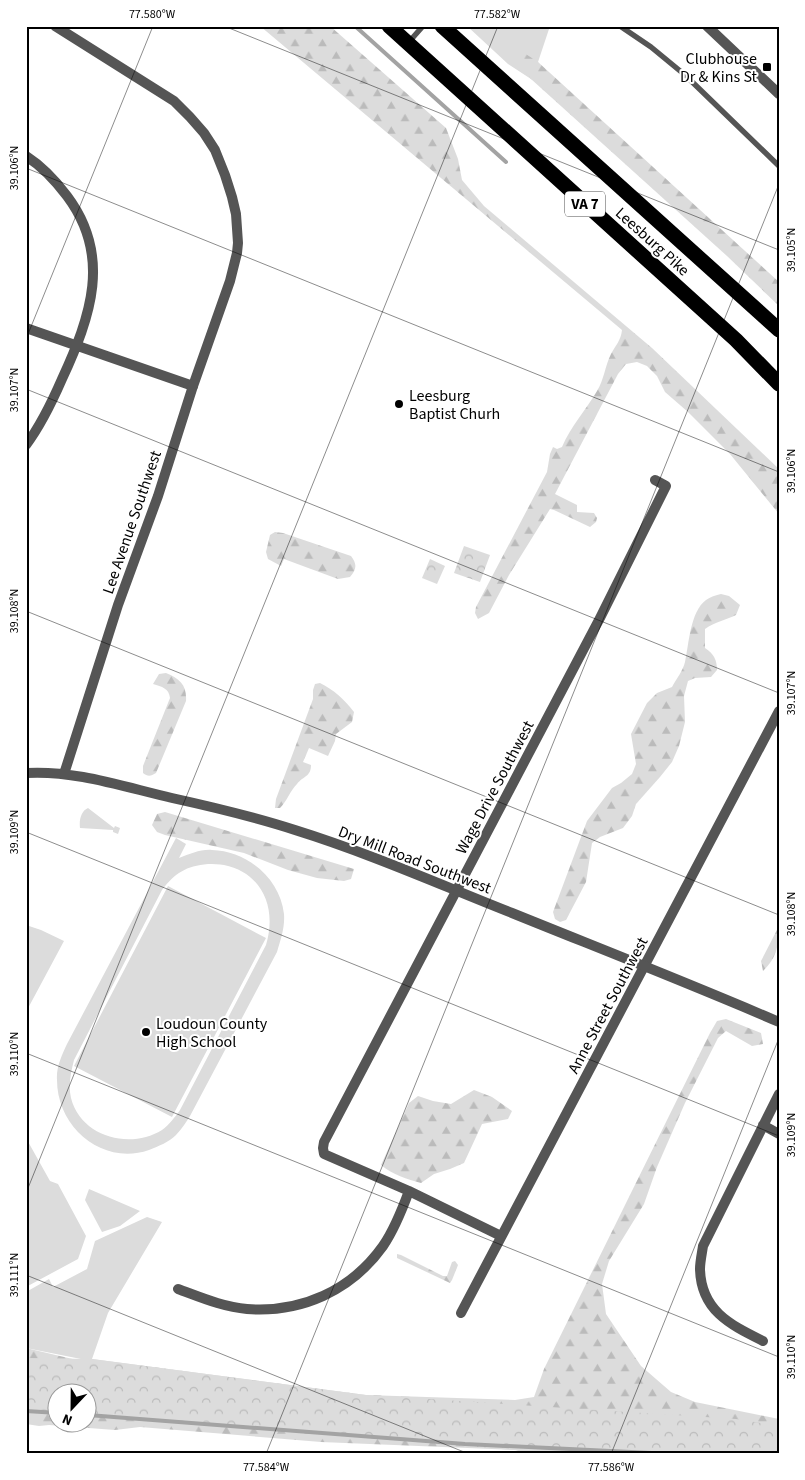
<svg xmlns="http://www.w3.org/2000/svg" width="805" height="1480" font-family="'Source Sans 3',sans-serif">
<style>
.grass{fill:#dcdcdc;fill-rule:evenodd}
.forest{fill:url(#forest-firs)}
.park{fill:url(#park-crowns)}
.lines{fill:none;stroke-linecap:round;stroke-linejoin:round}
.stream{stroke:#a3a3a3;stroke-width:4}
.service{stroke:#555;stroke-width:5.5}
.minor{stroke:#555;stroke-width:10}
.tertiary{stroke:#555;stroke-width:10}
.motorway{stroke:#000;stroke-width:15}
.ticks{fill:none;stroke:#000;stroke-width:1;stroke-opacity:0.45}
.poi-dot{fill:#000;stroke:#fff;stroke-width:2}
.labels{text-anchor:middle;stroke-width:4;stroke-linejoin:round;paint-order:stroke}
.shield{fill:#fff;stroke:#4c4c4c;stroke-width:1}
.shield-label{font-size:15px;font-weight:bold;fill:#000}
.poi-label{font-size:16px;fill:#000;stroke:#fff;text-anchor:start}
.street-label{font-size:16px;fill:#000;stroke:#fff}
.neatline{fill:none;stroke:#000;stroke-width:2}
.ticks-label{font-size:12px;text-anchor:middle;fill:#000}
</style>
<defs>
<pattern id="forest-firs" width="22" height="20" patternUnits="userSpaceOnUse" patternTransform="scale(1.25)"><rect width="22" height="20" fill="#dcdcdc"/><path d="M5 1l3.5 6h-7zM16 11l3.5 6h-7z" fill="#bbb"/></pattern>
<pattern id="park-crowns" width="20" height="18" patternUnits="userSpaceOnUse" patternTransform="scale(1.25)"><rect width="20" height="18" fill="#dcdcdc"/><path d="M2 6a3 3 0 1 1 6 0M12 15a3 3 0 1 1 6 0" fill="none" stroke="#bbb"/></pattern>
</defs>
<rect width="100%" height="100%" fill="#fff"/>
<path class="grass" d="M467 26H550L538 62 554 94 508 64Z
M88 808 114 828 115 826 120 828 118 834 113 832V830L80 828C79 820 81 811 88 808Z
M176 838 186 844 179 858C190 854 201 849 212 850 247 851 280 878 284 914 285 927 281 939 277 952L190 1116C186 1122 182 1129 176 1135 169 1142 159 1146 149 1150 103 1166 57 1128 57 1080 56 1067 62 1055 67 1044ZM208 864C213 864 219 864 224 865 263 873 277 909 266 945L180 1110C175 1117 169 1125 162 1130 130 1150 81 1137 71 1098 68 1085 71 1072 74 1060L162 890C175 873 186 866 208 864Z
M168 886 266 938 172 1117 74 1066Z
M26 925 41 930 64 941 26 1012Z
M26 1138 50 1181 58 1184 86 1236 78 1259 26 1287Z
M89 1189 140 1211 120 1226 102 1232 85 1200Z
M147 1217 162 1222 108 1313 92 1359H81L26 1348V1292L49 1279 53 1287 87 1269 95 1241Z"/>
<path class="forest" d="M260 26H330L446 128 458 159 462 180 484 206 652 348 779 469V514L730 454 688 412 665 392 657 376 647 366 637 362 626 364 618 374 555 494 577 505V512L594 513 597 518 596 522 590 527 554 510 550 509 509 575 489 613 478 619 475 613 476 607 547 472 550 454 553 447 557 449 562 447C571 426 586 410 597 391 604 380 605 366 611 354 616 345 621 340 622 330Z
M518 49 538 62 779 282V306L727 256 531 79 517 60Z
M275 532 283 533 351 556C357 564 357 569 350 577L338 579 284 559 281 566 268 559 266 552 270 535Z
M721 594 729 596 740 605 736 615C726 620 715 622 705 629V648C714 654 717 660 717 670L711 677 695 678 688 681 684 696 685 722 679 746 672 762 660 777 636 804 632 816 623 828 600 837 592 843 586 882 566 920 560 922 555 919 553 912 587 821 612 788 621 783 632 774 636 764 631 734 647 703 657 693 672 687C676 679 683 671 685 662 689 644 690 612 706 600 710 597 716 595 721 594Z
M166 673C180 679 187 685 186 701L156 773C151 776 148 777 143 773V766L170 698C169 688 162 687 153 684L159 674Z
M320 683C334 690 344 699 354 712L352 722 336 734 335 741 328 756 309 748 303 762 311 765C311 777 303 776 297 784 290 791 287 801 280 808H275L276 799 313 699V690L315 684Z
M165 812 354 869 351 879 344 881 317 878 288 870 244 853 165 835 157 832 152 825 157 814Z
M779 926C779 944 777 958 763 971L761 961Z
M726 1019 761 1033 763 1044 752 1046 726 1031 718 1038 685 1103 657 1167 644 1204 609 1261 602 1284 606 1314 641 1366 671 1392 695 1402 779 1419V1437L26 1384V1348L81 1361 92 1359 366 1395 515 1400 534 1397 544 1369 710 1033 717 1021Z
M474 1090 492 1097 512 1111 508 1119 482 1124 464 1163 450 1169 434 1174 421 1183C407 1179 393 1175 381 1165L409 1103 418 1096 433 1101 451 1104Z
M397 1254 401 1255 443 1276H447L452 1262 455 1261 458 1265 452 1280 450 1283 397 1258Z
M26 1402 57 1404 58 1422H88V1406L754 1454H525L516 1450 321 1442 140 1427 115 1430 49 1425 39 1426 26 1424Z"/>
<path class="park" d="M464 546 490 555 480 582 454 573Z
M430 559 445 566 437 584 422 578Z
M26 1358 92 1359 366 1395 736 1419 779 1426V1454H560L185 1422 88 1415V1392H58L57 1413 26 1411Z"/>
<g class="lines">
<path class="stream" d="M355 26 506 162
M26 1411 58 1413
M88 1415 465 1444 672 1454"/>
<path class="service" d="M620 26 651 47 685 75 779 166
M408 43 423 26"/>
<path class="minor" d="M707 26 779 94
M26 156C43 167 55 180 67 196 112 256 91 316 62 379 52 402 41 425 26 445
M26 328 193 386
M763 1125 779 1134
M501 1236 409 1191 324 1154 323 1148 324 1142 600 618 666 486 655 480
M178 1289C200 1297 223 1307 247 1309 301 1313 351 1291 383 1246 394 1230 402 1210 409 1191
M461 1313 779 711
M763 1341C731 1325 701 1311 700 1269 700 1262 702 1253 703 1246L779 1094"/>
<path class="tertiary" d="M55 26 174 101 190 117 204 133 215 150 225 175 232 197 236 214 238 243 237 253 230 281 193 386 158 496 118 605 64 774
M26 773C75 770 124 787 172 798 213 807 255 817 295 830 369 853 441 885 512 913 601 949 691 984 779 1022"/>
<path class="motorway" d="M389 26 736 340 779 384
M442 26 779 330"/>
</g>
<path class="ticks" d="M224 26 779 250M772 26 779 29M26 168 779 472M26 339 153 26M26 389 779 693M26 611 779 915M26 832 779 1136M26 1053 779 1357M26 1193 498 26M26 1275 469 1454M266 1454 779 184M611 1454 779 1038"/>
<g class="poi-dot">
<rect x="762" y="62" width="10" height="10" rx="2.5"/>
<circle cx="399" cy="404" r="5"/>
<circle cx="146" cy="1032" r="5"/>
</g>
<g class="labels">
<rect class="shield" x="565" y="191.5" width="40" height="25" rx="4"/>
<g class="shield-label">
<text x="585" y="209">VA 7</text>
</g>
<g class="poi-label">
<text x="757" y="64" text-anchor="end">Clubhouse<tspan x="757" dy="18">Dr &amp; Kins St</tspan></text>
<text x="409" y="401">Leesburg<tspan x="409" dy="18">Baptist Churh</tspan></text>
<text x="156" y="1029">Loudoun County<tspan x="156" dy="18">High School</tspan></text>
</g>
<g class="street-label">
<text transform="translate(653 241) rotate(42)" y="6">Leesburg Pike</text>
<text transform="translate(131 522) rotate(-71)" y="6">Lee Avenue Southwest</text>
<text transform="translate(494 787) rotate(-62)" y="6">Wage Drive Southwest</text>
<text transform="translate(415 859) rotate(21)" y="6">Dry Mill Road Southwest</text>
<text transform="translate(607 1005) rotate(-62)" y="6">Anne Street Southwest</text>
</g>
</g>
<rect width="805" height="1480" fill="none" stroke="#ffffff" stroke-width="55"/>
<g transform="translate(72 1408) rotate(202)"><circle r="24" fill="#ffffff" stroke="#999999"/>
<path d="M0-4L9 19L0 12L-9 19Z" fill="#000000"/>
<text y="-8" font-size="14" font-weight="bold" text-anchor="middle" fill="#000000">N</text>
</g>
<rect x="28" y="28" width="750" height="1424" class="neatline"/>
<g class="ticks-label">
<text x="152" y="18">77.580°W</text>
<text x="497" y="18">77.582°W</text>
<text transform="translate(14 168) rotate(-90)" y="4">39.106°N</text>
<text transform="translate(791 250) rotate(-90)" y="4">39.105°N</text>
<text transform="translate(14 390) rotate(-90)" y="4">39.107°N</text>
<text transform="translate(791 471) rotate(-90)" y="4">39.106°N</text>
<text transform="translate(14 611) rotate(-90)" y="4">39.108°N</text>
<text transform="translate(791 693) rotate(-90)" y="4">39.107°N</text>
<text transform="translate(14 832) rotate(-90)" y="4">39.109°N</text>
<text transform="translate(791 914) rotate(-90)" y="4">39.108°N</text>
<text transform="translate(14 1054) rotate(-90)" y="4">39.110°N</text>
<text transform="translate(791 1135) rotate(-90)" y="4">39.109°N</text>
<text transform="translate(14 1275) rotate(-90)" y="4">39.111°N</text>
<text transform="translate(791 1357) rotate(-90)" y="4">39.110°N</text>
<text x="266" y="1471">77.584°W</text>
<text x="611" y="1471">77.586°W</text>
</g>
</svg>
